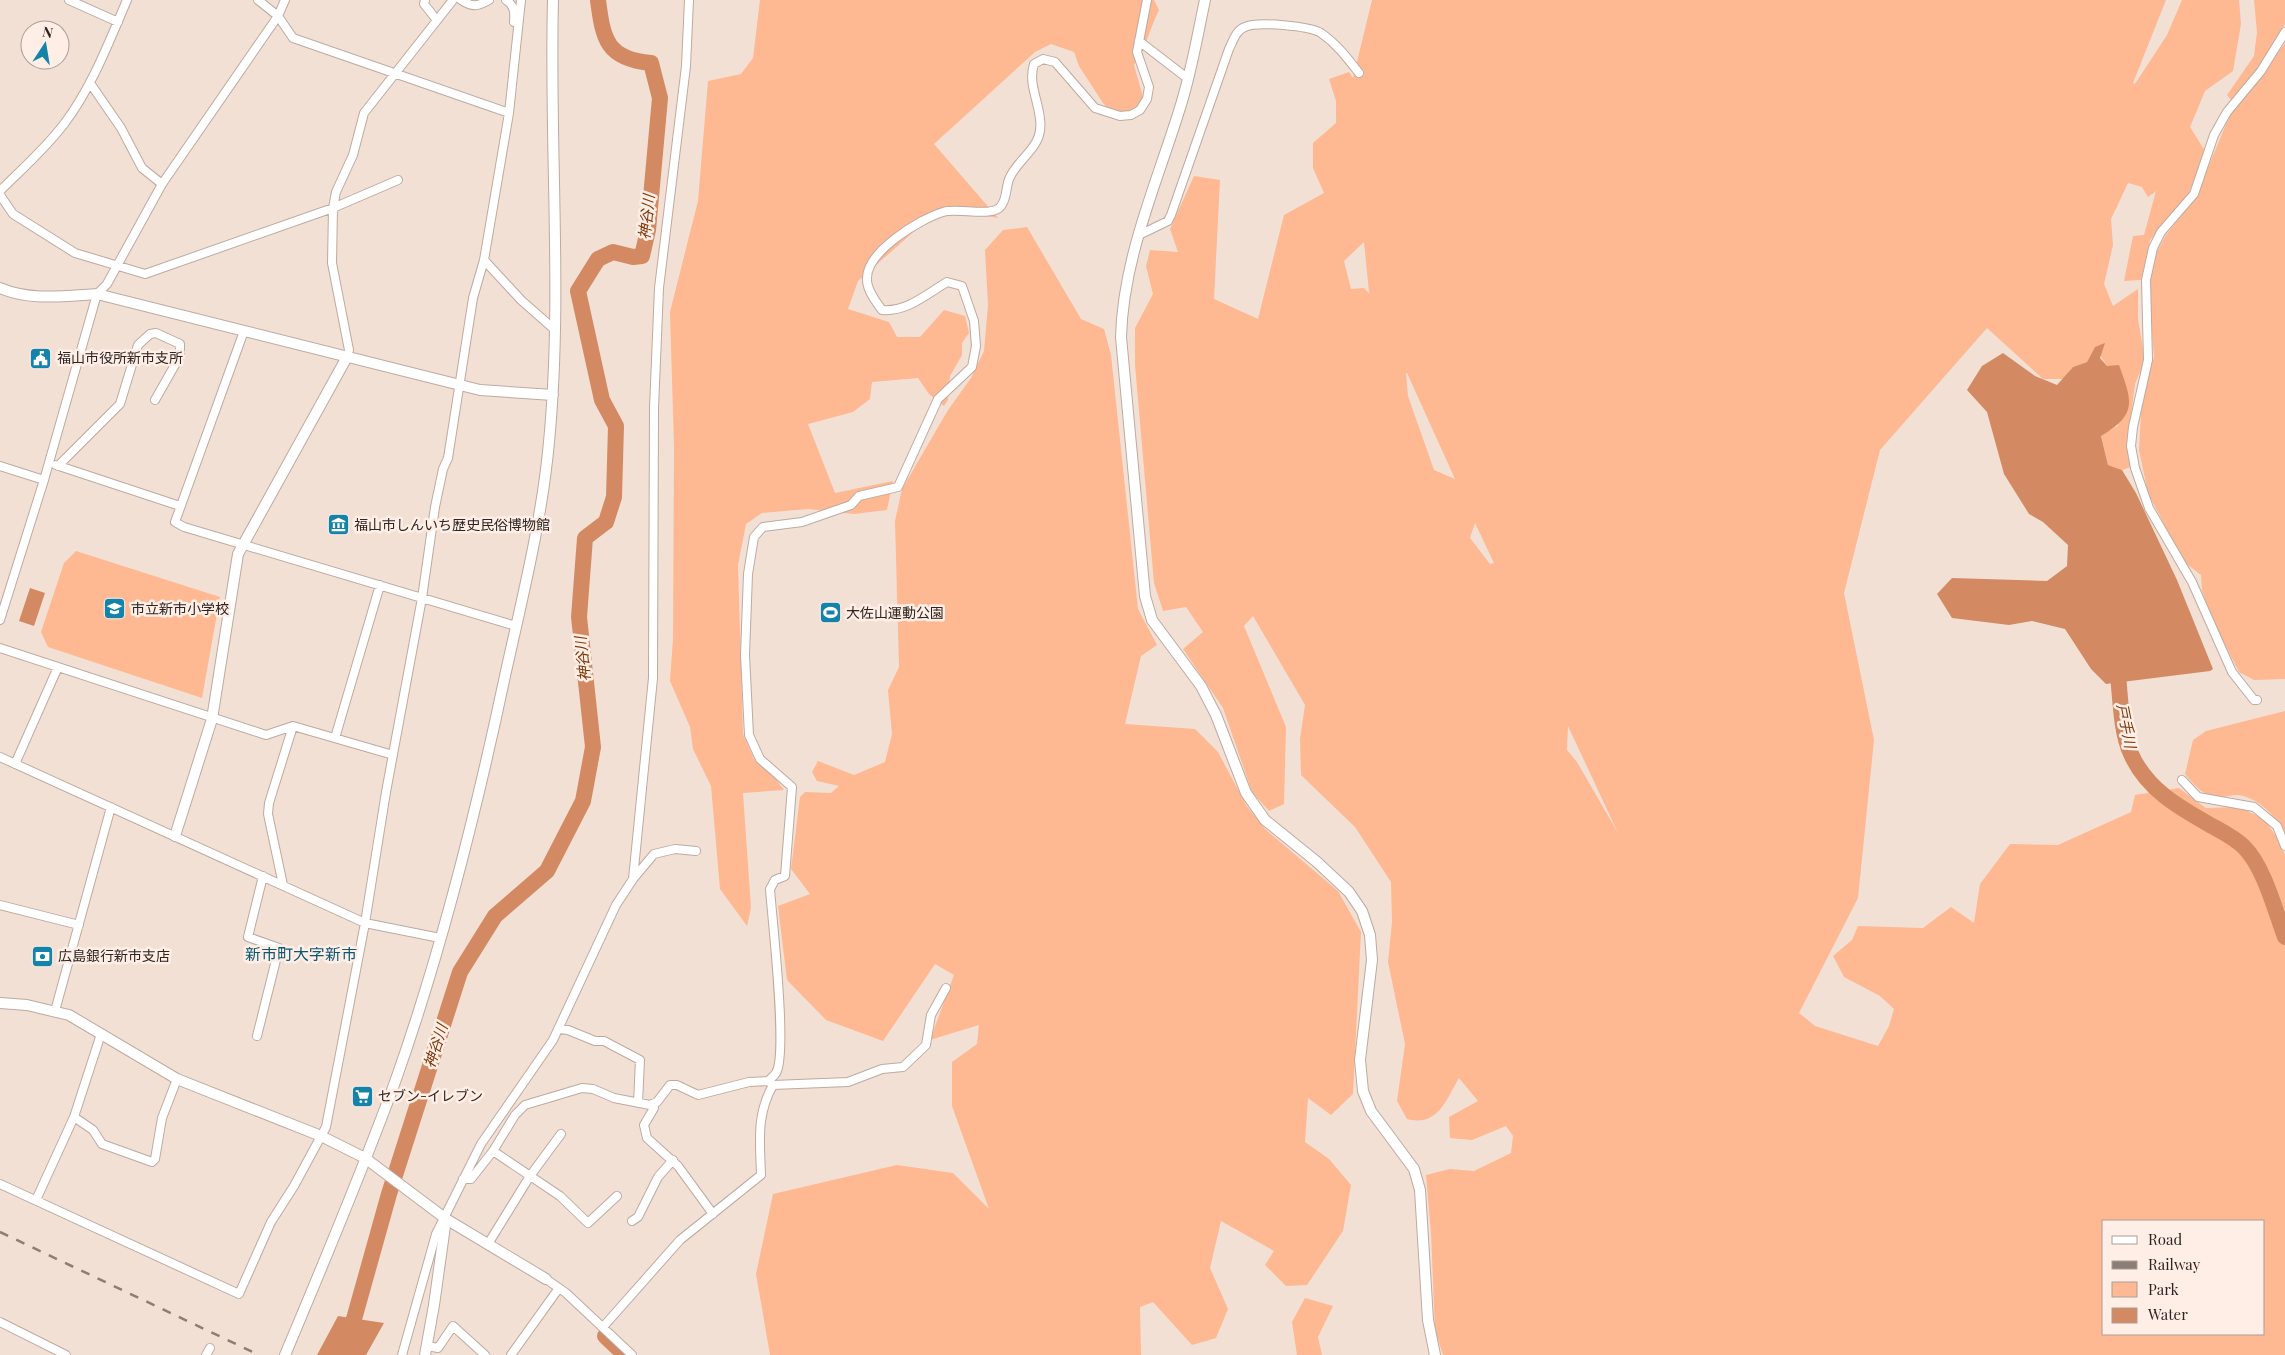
<svg xmlns="http://www.w3.org/2000/svg" width="2285" height="1355" font-family="'Playfair Display','Noto Sans JP',serif">
<style>
.green{fill:#feb892;fill-rule:evenodd}
.water{fill:#d38a63}
.lines{fill:none;stroke-linecap:round;stroke-linejoin:round}
.river{stroke:#d38a63;stroke-width:16}
.street-casing{stroke:#bdaaa1;stroke-width:10}
.secondary-casing{stroke:#bdaaa1;stroke-width:12}
.street{stroke:#fff;stroke-width:8}
.secondary{stroke:#fff;stroke-width:10}
.rail{stroke:#8a7e76;stroke-width:2.5;stroke-dasharray:9 9;stroke-linecap:butt}
.labels{text-anchor:middle;stroke-width:5;stroke-linejoin:round;paint-order:stroke}
.poi-label{font-size:14px;fill:#2c2521;stroke:#feeee6;text-anchor:start}
.water-label{font-size:15px;font-style:italic;fill:#7b3809;stroke:#feeee6}
.quarter-label{font-size:16px;fill:#0c5772;stroke:#feeee6}
</style>
<rect width="100%" height="100%" fill="#f3e0d5"/>
<path class="green" d="M760 0H1154L1159 10C1150 28 1146 48 1134 65L1143 97 1139 116 1126 119 1110 111 1103 103 1079 66 1074 52 1051 44 1035 52 934 144 998 218 955 211 927 220 858 281 848 309 889 322 897 337H920L944 310 965 316 969 333 962 343V355L950 376 948 400 944 406 929 394 918 378 872 382 870 399 853 412 808 424 835 493 893 481 887 510 854 514 808 509 762 513 746 524 738 565 743 734 754 759 775 778 784 790 743 793 751 908 747 926 720 889 711 786 693 749 690 727 670 681 673 639 674 447 670 312 698 201 708 81 741 74 753 58Z
M1372 0H2166L2133 83 2135 84 2167 35 2182 0H2239L2241 24 2233 71 2205 91 2190 127 2205 151 2189 193 2150 240 2141 280 2124 281 2133 236 2144 235 2156 191 2148 197 2142 187 2128 183 2111 219 2113 245 2104 284 2113 306 2138 289V319L2145 360 2135 384 2129 430 2131 467 2122 470 2108 465 2101 435 2118 426 2107 366 2095 347 2087 362 2073 367 2063 379H2043L1987 328 1880 450 1844 593 1874 740 1858 898 1799 1013 1815 1026 1878 1046 1889 1026 1894 1009 1880 996 1844 977 1833 956 1852 940 1858 926 1923 928 1951 907 1974 923 1980 884 2010 844 2058 845 2131 812 2135 795 2179 788 2206 808 2239 807 2264 819 2278 839 2285 855V1355H1443L1435 1330 1431 1233 1426 1175 1450 1169 1474 1171 1511 1153 1513 1136 1506 1126 1472 1140 1450 1138 1449 1117 1478 1101 1459 1078C1446 1100 1438 1127 1407 1119L1397 1101 1405 1044 1388 962 1392 922 1391 882 1355 827 1301 775 1300 739 1305 705 1253 616 1244 626 1286 727 1284 804 1269 811 1252 792 1223 708 1183 649 1203 632 1186 607 1163 611 1154 583 1135 365V328L1153 294 1146 266 1150 250 1178 252 1170 229 1194 176 1220 180 1214 299 1258 319 1284 215 1324 193 1313 168V143L1336 123V101L1329 79 1349 72 1353 78ZM1364 242 1369 292 1370 294 1364 288 1351 289 1344 261ZM1406 373H1407L1455 479 1434 470 1408 396ZM1475 523 1494 563 1490 564 1470 538ZM1568 726 1618 833 1577 762 1567 750ZM2104 1221H2264V1334H2104Z
M2254 0H2285V24L2261 67 2232 101 2227 95 2254 56 2257 32Z
M2285 43V679L2254 680 2239 672 2214 623 2202 591 2201 575 2184 562 2148 493 2139 450 2142 395 2154 357 2148 284 2153 259 2166 235 2195 198 2230 115Z
M1027 227 1081 319 1104 329 1111 355 1138 609 1157 645 1141 656 1125 724 1195 729 1218 752 1246 805 1265 829 1338 891 1361 932 1353 1094 1331 1115 1308 1098 1305 1142 1329 1159 1351 1185 1343 1231 1307 1285 1286 1286 1265 1265 1274 1251 1221 1221 1210 1268 1228 1309 1216 1338 1192 1345 1153 1302 1140 1307 1141 1355H770L756 1274 773 1194 897 1165 953 1173 989 1209 952 1106V1062L977 1044 979 1025 930 1040 954 975 935 964 883 1041 826 1020 787 980 778 906 810 894 791 869 800 797 805 792 831 793 839 786 817 781 812 772 818 761 854 775 885 762 892 734 888 690 899 667 895 521 902 489 948 410 971 378 984 351 988 305 985 250 1003 230Z
M76 551 220 597 202 698 48 647 41 632 64 563Z
M2285 711V833C2275 816 2259 798 2238 795 2232 795 2225 797 2219 797 2203 797 2195 785 2185 774L2193 740 2206 731Z
M1305 1298 1333 1306 1318 1337 1322 1355H1297L1292 1322Z"/>
<path class="water" d="M2105 343 2100 358 2107 366 2119 365C2132 401 2138 414 2101 436L2108 465 2122 470 2136 493 2177 580 2213 669 2210 671 2106 684 2091 669 2065 629 2032 621 2009 625 1952 618 1937 594 1952 578 2047 581 2067 566 2068 545 2043 522 2029 514 2004 474 1987 412 1967 390 1982 366 2003 353 2035 376 2057 385 2073 367 2087 362 2095 347Z
M30 588 45 593 34 626 19 621Z
M338 1316 384 1323 366 1355H317Z"/>
<g class="lines">
<path class="river" d="M2116 660C2121 689 2119 728 2131 754 2147 790 2180 808 2212 826 2223 832 2235 838 2244 847 2264 867 2275 910 2285 937
M605 1336 625 1355
M335 1355 354 1319 389 1194 460 972 495 916 547 871 583 801 593 747 579 617 585 538 606 522 614 497 616 426 602 400 578 291 598 259 613 252 633 257 642 256 648 230 660 98 651 63C607 59 603 40 598 0"/>
<defs>
<path id="street" d="M69 0 118 22
M258 0 278 16 293 38 509 113
M425 0 424 4 436 19
M461 0C472 7 477 7 489 0
M506 0C514 5 515 12 514 22
M1139 41 1187 78
M90 83 121 128 142 168 162 184
M0 191C22 169 45 149 64 124 92 87 109 42 127 0
M0 195 13 214 75 253 145 274 333 208 398 180
M1139 235 1168 221 1171 215 1229 49C1233 41 1236 30 1245 27 1257 21 1310 26 1321 33 1337 44 1348 59 1359 73
M484 260 521 300 555 330
M244 331 175 522 184 527 516 626
M347 357 349 350 332 263 333 208 336 192 353 155 364 113 453 0
M56 465 180 506
M0 466 44 480
M58 466 120 404 138 345 150 334 156 333 180 344V356L155 400
M0 620 44 480 97 294 107 284 162 184 278 16 285 0
M0 648 266 735 293 726 393 755
M2257 700H2254L2232 672 2192 582 2149 508 2135 468 2131 446 2133 427 2148 360 2146 280 2153 248 2161 232 2194 194 2214 135 2227 112 2261 71 2285 32
M335 738 380 585
M0 757 365 923 440 938
M15 764 58 667
M2182 780 2198 797 2254 807 2277 826 2285 846
M633 879 653 678 654 408 659 288 686 66 689 0
M283 885 268 814 269 803 293 726
M0 905 79 925
M55 1011 111 807
M559 1029 568 1030 595 1041H604L640 1060 638 1103
M257 1036 279 948 248 937 263 876
M768 1081C770 1079 774 1076 776 1073 788 1054 772 918 770 889L775 880 785 876 792 787 760 759 749 735 745 655 748 574 754 537 763 527 802 522 851 505 859 496 898 487 938 399 972 367 976 346 974 321 962 286 947 282C927 294 907 312 882 310 876 302 867 290 867 280 865 252 920 219 943 212 957 207 993 218 1001 206 1008 197 1005 187 1010 177 1020 156 1044 147 1040 119 1038 99 1028 83 1034 64L1043 59 1055 62 1095 108 1120 116 1131 115 1140 110 1147 99 1149 87 1137 52 1147 0
M773 1085 848 1082 882 1069 903 1067 926 1045 931 1015 946 988
M653 1104 654 1108 644 1125 647 1138 678 1166 713 1214
M74 1117 93 1130 102 1144 152 1162 155 1159 162 1118 177 1079
M493 1151 560 1196 588 1223 617 1196
M463 1179H471L493 1151 515 1115 525 1105 582 1088 593 1089 614 1098 650 1105 657 1102 670 1085H677L698 1095 749 1082 768 1081 773 1085C756 1115 760 1142 761 1175L680 1240 603 1327
M0 1184 239 1294 271 1222 294 1186 326 1127 365 923 386 792 422 598 435 507 443 469 448 458 473 298 484 260 509 113 521 0
M36 1200 74 1117 101 1034
M632 1221 638 1217 658 1177 673 1160
M488 1244 530 1176 561 1134
M546 1279 566 1293 632 1355
M0 1322 66 1355
M427 1346 438 1348 453 1326 485 1355
M206 1355 210 1348
M402 1355 436 1234 481 1144 553 1040 616 905 633 879 654 854 675 849 696 851
M511 1355 559 1288"/>
<path id="secondary" d="M1205 0C1197 37 1191 75 1179 111 1156 185 1123 259 1121 337L1145 596 1152 620 1201 686 1216 715 1246 793 1265 820 1317 862 1349 892 1362 911 1370 935 1372 960 1360 1060 1363 1091 1371 1111 1414 1169 1420 1190 1428 1320 1435 1355
M0 288C31 301 64 296 97 294L480 390 553 395
M175 836 212 719 238 554 347 357
M0 1003 27 1005 69 1015 177 1079 321 1136 365 1158 446 1219 546 1279
M285 1355C323 1265 361 1174 395 1082 442 950 476 813 505 676 522 599 542 520 549 442 563 295 549 147 553 0
M425 1355 434 1305 446 1219"/>
</defs>
<use href="#street" class="street-casing"/>
<use href="#secondary" class="secondary-casing"/>
<use href="#street" class="street"/>
<use href="#secondary" class="secondary"/>
<path class="rail" d="M0 1232 259 1355"/>
</g>
<defs>
<symbol id="civic-square" viewBox="-11 -11 22 22"><rect x="-9" y="-9" width="18" height="18" rx="4" fill="#1483aa" stroke="#feeee6"/><path d="M-.6-6.5H3V-4.5H.6V-3L4-1V1h2V6H-6V1h2V-1L-.6-3ZM-1.2 2.5V6h2.4V2.5Z" fill="#fff"/></symbol>
<symbol id="museum-square" viewBox="-11 -11 22 22"><rect x="-9" y="-9" width="18" height="18" rx="4" fill="#1483aa" stroke="#feeee6"/><path d="M0-6L6-3V-2H-6V-3ZM-5-1h2V3h-2ZM-1-1h2V3h-2ZM3-1h2V3H3ZM-6 4H6V6H-6Z" fill="#fff"/></symbol>
<symbol id="school-square" viewBox="-11 -11 22 22"><rect x="-9" y="-9" width="18" height="18" rx="4" fill="#1483aa" stroke="#feeee6"/><path d="M0-5L7-2L0 1L-7-2ZM-4 1L0 2.5L4 1V4Q0 6-4 4Z" fill="#fff"/></symbol>
<symbol id="stadium-square" viewBox="-11 -11 22 22"><rect x="-9" y="-9" width="18" height="18" rx="4" fill="#1483aa" stroke="#feeee6"/><path d="M0-5a6.5 5 0 1 0 0 10a6.5 5 0 1 0 0-10ZM-3.5-1.8h7v3.6h-7Z" fill="#fff"/></symbol>
<symbol id="bank-square" viewBox="-11 -11 22 22"><rect x="-9" y="-9" width="18" height="18" rx="4" fill="#1483aa" stroke="#feeee6"/><path d="M-6-4H6V4H-6ZM0-2.3a2.3 2.3 0 1 0 0 4.6a2.3 2.3 0 1 0 0-4.6Z" fill="#fff"/></symbol>
<symbol id="supermarket-square" viewBox="-11 -11 22 22"><rect x="-9" y="-9" width="18" height="18" rx="4" fill="#1483aa" stroke="#feeee6"/><path d="M-6-5.5h2.5l.6 2H6L4.5 2H-2.5L-4.4-4H-6ZM-1.5 3.2a1.3 1.3 0 1 0 .1 0ZM3 3.2a1.3 1.3 0 1 0 .1 0Z" fill="#fff"/></symbol>
</defs>
<g fill-rule="evenodd">
<use href="#civic-square" x="28" y="346" width="25" height="25"/>
<use href="#museum-square" x="326" y="512" width="25" height="25"/>
<use href="#school-square" x="102" y="596" width="25" height="25"/>
<use href="#stadium-square" x="818" y="600" width="25" height="25"/>
<use href="#bank-square" x="30" y="944" width="25" height="25"/>
<use href="#supermarket-square" x="350" y="1084" width="25" height="25"/>
</g>
<g class="labels">
<g class="poi-label">
<text x="57" y="363">福山市役所新市支所</text>
<text x="354" y="530">福山市しんいち歴史民俗博物館</text>
<text x="131" y="614">市立新市小学校</text>
<text x="846" y="618">大佐山運動公園</text>
<text x="58" y="961">広島銀行新市支店</text>
<text x="378" y="1101">セブン-イレブン</text>
</g>
<g class="water-label">
<text transform="translate(647 217) rotate(-84)" y="5">神谷川</text>
<text transform="translate(583 659) rotate(-96)" y="5">神谷川</text>
<text transform="translate(2126 726) rotate(79)" y="5">戸手川</text>
<text transform="translate(436 1046) rotate(-72)" y="5">神谷川</text>
</g>
<g class="quarter-label">
<text x="301" y="960">新市町大字新市</text>
</g>
</g>
<rect x="2102" y="1220" width="162" height="115" fill="#feeee6" stroke="#aa9e97"/>
<rect x="2112" y="1236" width="25" height="8" fill="#ffffff" stroke="#aa9e97"/>
<text x="2148" y="1245" font-size="15" fill="#2c2521">Road</text>
<rect x="2112" y="1261" width="25" height="8" fill="#8a7e76" stroke="#aa9e97"/>
<text x="2148" y="1270" font-size="15" fill="#2c2521">Railway</text>
<rect x="2112" y="1282" width="25" height="15" fill="#feb892" stroke="#aa9e97"/>
<text x="2148" y="1295" font-size="15" fill="#2c2521">Park</text>
<rect x="2112" y="1308" width="25" height="15" fill="#d38a63" stroke="#aa9e97"/>
<text x="2148" y="1320" font-size="15" fill="#2c2521">Water</text>
<g transform="translate(45 45) rotate(12)"><circle r="24" fill="#feeee6" stroke="#aa9e97"/>
<path d="M0-4L9 19L0 12L-9 19Z" fill="#1483aa"/>
<text y="-8" font-size="14" font-weight="bold" text-anchor="middle" fill="#2c2521">N</text>
</g>
</svg>
